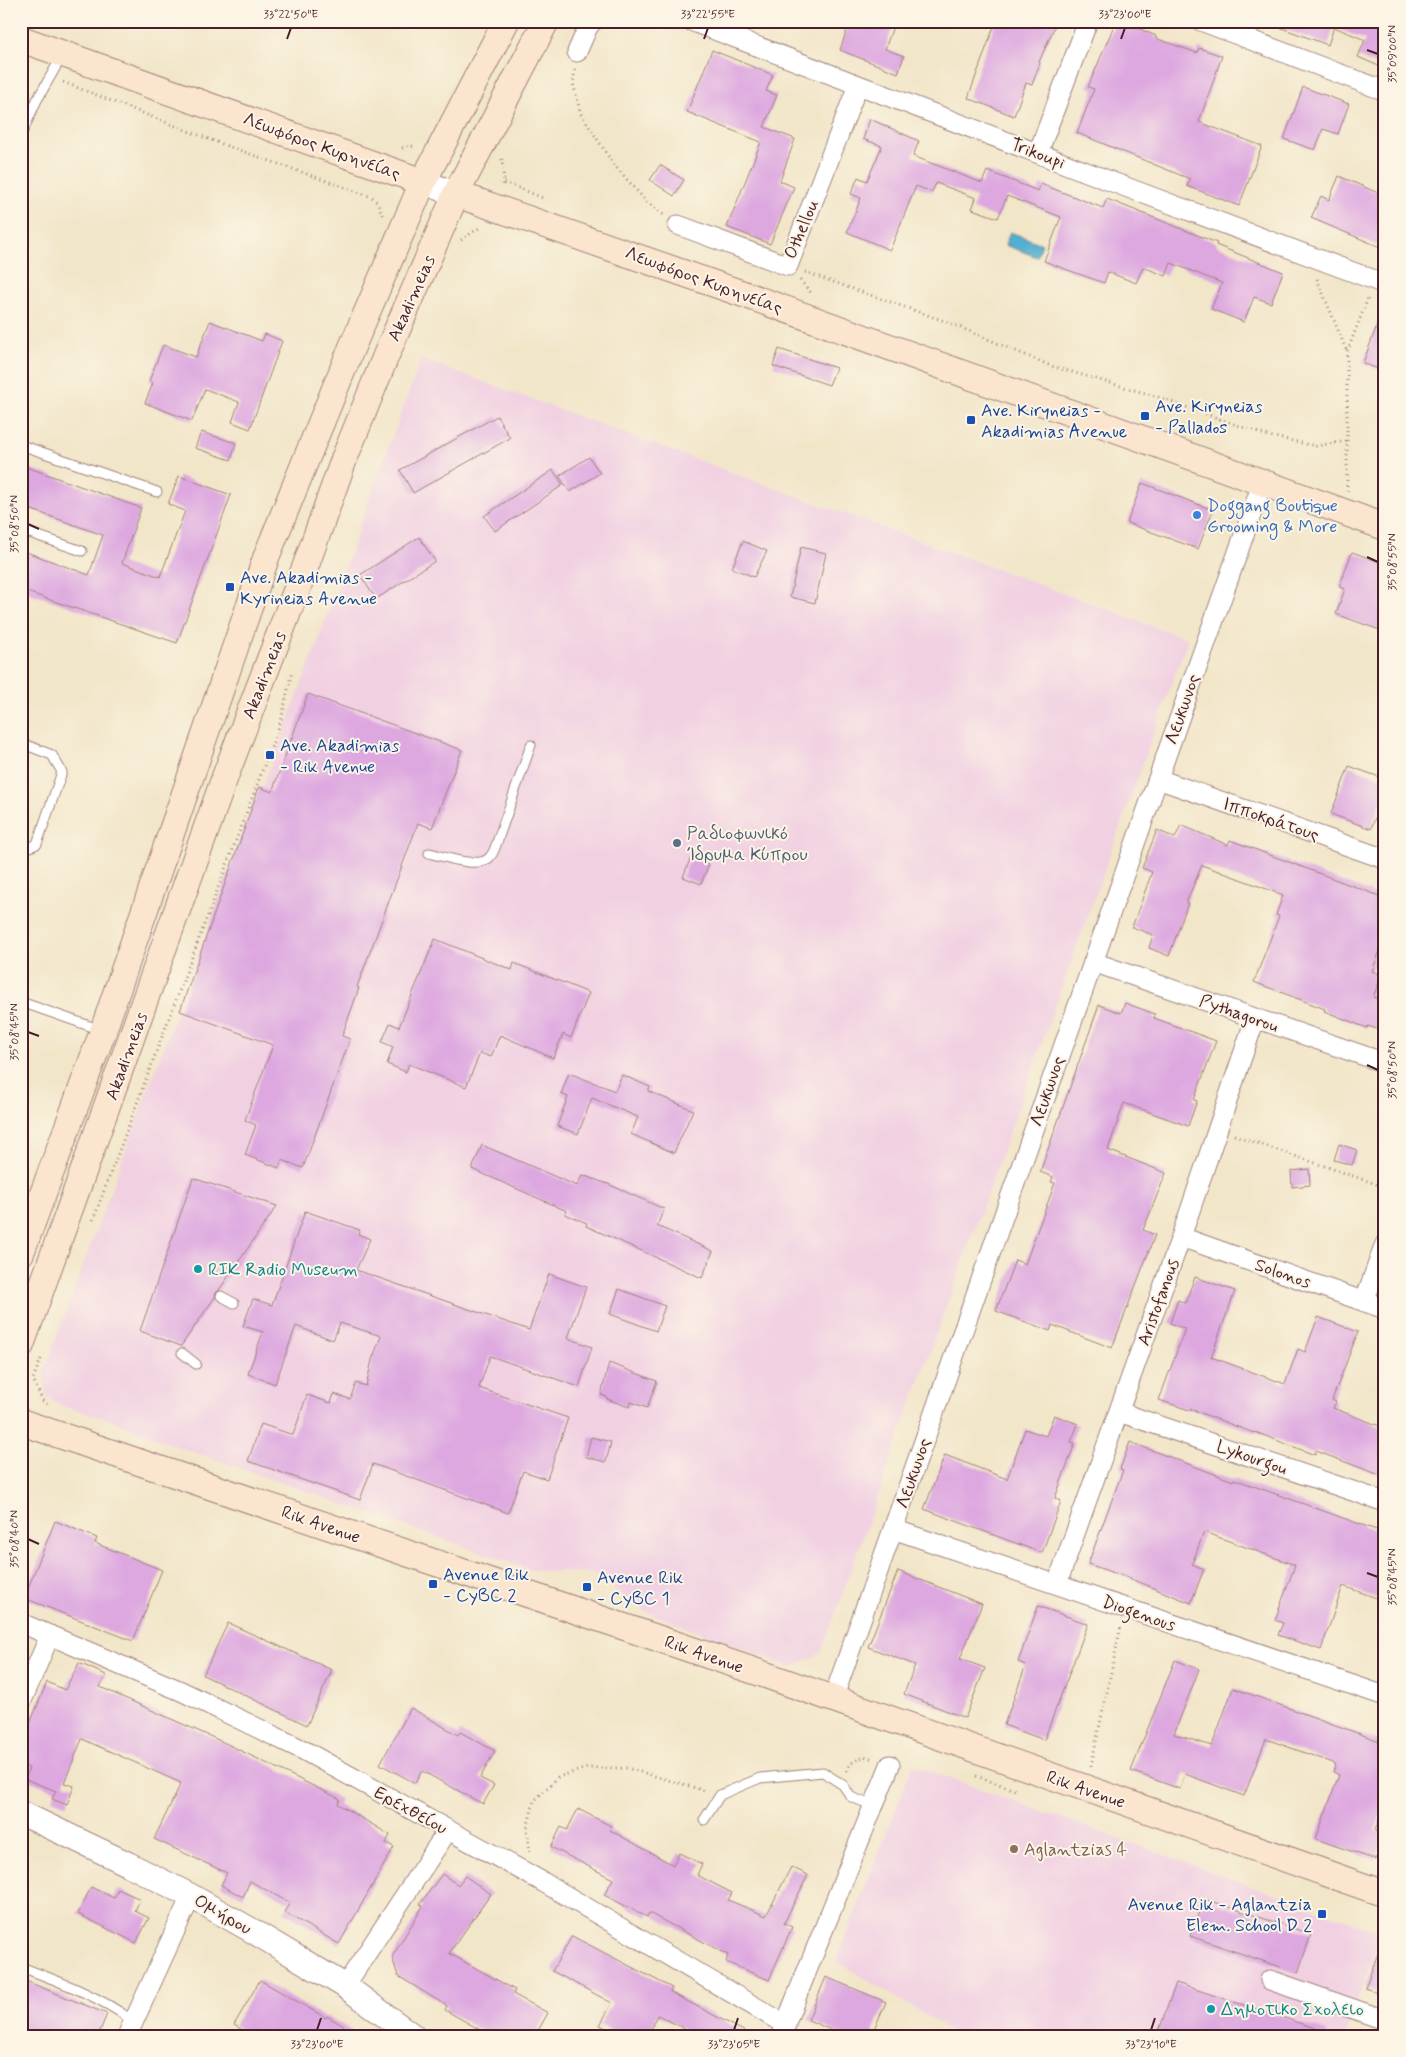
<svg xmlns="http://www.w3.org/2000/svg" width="1406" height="2057" font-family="Mynerve,sans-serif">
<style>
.built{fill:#f1d0e2}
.water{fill:#52afd0;stroke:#4e677e}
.building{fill:#dda7e0}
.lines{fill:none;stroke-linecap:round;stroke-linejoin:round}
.service-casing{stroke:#9e827a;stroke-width:11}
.minor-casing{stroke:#9e827a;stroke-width:21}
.tertiary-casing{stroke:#9e827a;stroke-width:26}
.secondary-casing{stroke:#9e827a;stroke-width:28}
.path{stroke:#9e827a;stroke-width:3;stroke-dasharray:1 4;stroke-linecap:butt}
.service{stroke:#fff;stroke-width:9}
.minor{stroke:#fff;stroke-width:19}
.tertiary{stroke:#fff;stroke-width:24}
.secondary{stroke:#fbe5cf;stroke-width:26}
.ticks{fill:none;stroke:#4a1f2b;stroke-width:2}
.transit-dot{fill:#1a4fb4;stroke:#fcf5e5;stroke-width:2}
.shop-dot{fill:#3f7fe0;stroke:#fcf5e5;stroke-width:2}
.service-dot{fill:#5c6f8a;stroke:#fcf5e5;stroke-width:2}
.culture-dot{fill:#0f9aa8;stroke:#fcf5e5;stroke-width:2}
.education-dot{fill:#8d6e63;stroke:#fcf5e5;stroke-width:2}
.labels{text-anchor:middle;stroke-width:4;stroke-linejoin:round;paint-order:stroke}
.street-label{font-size:18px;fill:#4a1f2b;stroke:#fcf5e5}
.transit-label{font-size:18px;fill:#164399;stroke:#fcf5e5;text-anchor:start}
.shop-label{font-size:18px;fill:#366cbe;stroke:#fcf5e5;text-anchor:start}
.service-label{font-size:18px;fill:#4e5e75;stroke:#fcf5e5;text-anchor:start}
.culture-label{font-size:18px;fill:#0d838f;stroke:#fcf5e5;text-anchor:start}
.education-label{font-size:18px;fill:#785e54;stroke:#fcf5e5;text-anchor:start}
.neatline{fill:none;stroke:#4a1f2b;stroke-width:2}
.ticks-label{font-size:12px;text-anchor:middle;fill:#4a1f2b}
</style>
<rect width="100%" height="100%" fill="#fcf5e5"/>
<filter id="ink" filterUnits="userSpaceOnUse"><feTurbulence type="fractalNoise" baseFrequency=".02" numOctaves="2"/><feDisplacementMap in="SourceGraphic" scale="10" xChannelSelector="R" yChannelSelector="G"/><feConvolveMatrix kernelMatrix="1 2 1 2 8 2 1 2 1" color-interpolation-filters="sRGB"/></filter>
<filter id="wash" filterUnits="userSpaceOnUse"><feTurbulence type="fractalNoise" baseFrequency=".0096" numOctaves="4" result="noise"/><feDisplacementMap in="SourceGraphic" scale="20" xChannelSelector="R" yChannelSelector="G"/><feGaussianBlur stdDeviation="1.12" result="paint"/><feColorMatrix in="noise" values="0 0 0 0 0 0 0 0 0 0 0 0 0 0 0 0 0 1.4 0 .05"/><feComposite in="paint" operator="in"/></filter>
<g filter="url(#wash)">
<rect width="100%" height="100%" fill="#f2e6c9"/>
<path class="built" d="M421 359 1188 639 821 1653 791 1667 646 1612 592 1573 531 1570 176 1446 108 1419 58 1405 45 1394 44 1371 173 1022 309 665Z
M913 1765 1382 1933 1345 2036H959L836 1961Z"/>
<path class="water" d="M1010 232 1042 244 1037 257 1005 245Z"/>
<g id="blocks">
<path class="building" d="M850 21H895L885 49 904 56 898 73 840 50Z
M996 21H1057L1039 62 1040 63 1032 85 1026 83 1014 116 968 98Z
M1116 21H1122L1156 36 1155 38 1197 53 1199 48 1222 56 1199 122 1262 146 1239 206 1187 186 1190 179 1077 133 1094 89 1088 87Z
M1268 21H1385V57L1381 67 1358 57 1365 40 1334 27 1328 45 1268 23Z
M712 50 773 75 766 91 777 95 764 127 795 139 780 181 794 187 770 244 727 227 761 142 687 112Z
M1303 87 1349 104 1338 134 1323 129 1315 150 1284 139Z
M870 119 919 141 913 156 982 183 987 171 1038 191 1041 184 1103 208 1107 199 1217 243 1216 245 1283 272 1271 303 1254 297 1244 322 1211 309 1222 283 1171 263 1166 276 1143 267 1136 283 1108 272 1104 283 1065 269 1044 261 1061 217 1007 196 998 218 972 209 976 198 936 183 932 192 916 186 890 250 847 232 861 198 851 194 858 177 867 181 882 146 863 139Z
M660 165 684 180 674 196 650 180Z
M1339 176 1385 196V249L1311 218 1321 196 1329 200Z
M1383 309H1385V372L1363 363Z
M210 321 262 341 265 334 282 341 250 429 232 422 239 402 205 389 192 421 145 403 153 383 149 381 163 345 196 357Z
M779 349 836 368 829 385 773 366Z
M497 416 510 438 413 493 400 470Z
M201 432 236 443 231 460 195 448Z
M589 457 600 473 570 492 559 476Z
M21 465 141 508 122 563 160 577 185 511 168 504 179 476 231 495 177 643 21 590V550L89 575 103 535 21 506Z
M553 470 563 485 495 531 484 516Z
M1142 483 1213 510 1198 549 1127 523Z
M419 537 435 561 376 599 360 575Z
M743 541 767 551 754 577 732 568Z
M801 547 826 553 815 603 790 597Z
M1352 552 1385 564V632L1336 614 1345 589 1339 587Z
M308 694 462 750 432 828 418 823 357 987 359 988 342 1036 350 1039 303 1168 282 1160 279 1168 245 1155 256 1125 245 1120 273 1045 180 1011 259 787 272 792Z
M1349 766 1385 779V790L1371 829 1331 814Z
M1181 825 1228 845 1230 840 1385 898V939L1372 971 1382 975 1373 997 1378 999 1377 1002 1385 1005V1032L1368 1026 1367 1028 1324 1011 1325 1009 1254 982 1279 916 1276 915 1283 895 1202 865 1186 903H1188L1169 956 1149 948 1153 935 1132 927 1152 872 1142 868 1157 830 1175 838Z
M691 857 709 864 701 884 683 877Z
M435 939 512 970 514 963 589 993 571 1038 563 1034 553 1058 500 1035 491 1057 480 1053 466 1087 409 1064 406 1072 387 1064 393 1047 382 1042 390 1023 399 1027Z
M1125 1003 1155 1014 1154 1018 1216 1041 1194 1100 1197 1101 1188 1126 1124 1103 1108 1150 1166 1173 1143 1230 1155 1235 1112 1348 1052 1325 1050 1331 996 1311 1015 1260 1025 1264 1055 1183 1051 1182 1053 1177 1040 1172 1099 1005 1121 1013Z
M569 1073 615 1091 622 1075 650 1087 648 1091 693 1110 674 1153 631 1134 638 1117 592 1098 578 1134 557 1126 568 1097 561 1094Z
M1339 1144 1357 1150 1352 1165 1334 1160Z
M482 1145 577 1186 582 1175 608 1184 664 1209 657 1226 713 1251 702 1278 586 1226 587 1223 565 1214 567 1211 472 1169Z
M1309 1169 1310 1185 1292 1187 1291 1171Z
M193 1178 277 1206 219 1290 216 1293 215 1297 181 1346 140 1331Z
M305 1211 360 1230 358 1234 370 1239 356 1270 529 1330 549 1274 586 1287 568 1338 592 1347 579 1387 490 1356 479 1388 568 1418 547 1479 523 1471 508 1513 373 1464 360 1500 248 1461 261 1424 293 1435 307 1395 331 1403 334 1394 350 1399 356 1383 366 1386 372 1360 381 1336 340 1323 333 1340 296 1326 275 1384 248 1374 263 1332 243 1326 253 1299 272 1305Z
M1195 1277 1235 1291 1211 1357 1285 1384 1298 1349 1305 1352 1318 1317 1358 1332 1332 1400 1336 1402 1333 1408 1385 1428V1438L1380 1450 1385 1452V1477L1316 1451 1315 1455 1255 1432 1254 1433 1190 1409 1189 1410 1159 1400 1185 1329 1170 1323 1178 1300 1185 1303Z
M619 1289 665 1306 656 1331 610 1314Z
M609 1363 657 1381 647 1408 631 1402 629 1407 607 1399V1397L601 1395Z
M1054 1415 1078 1424 1071 1442 1075 1443 1055 1498 1061 1501 1042 1553 924 1509 945 1455 1007 1479 1025 1429 1046 1436Z
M591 1437 611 1442 606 1462 586 1457Z
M1130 1442 1233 1481 1234 1479 1385 1533V1601L1343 1586 1321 1650 1278 1635 1283 1623 1275 1620 1295 1565 1204 1532 1192 1564 1204 1569 1191 1603 1123 1576 1088 1564 1123 1470 1120 1469Z
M55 1521 97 1538 95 1543 162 1570 133 1641 24 1598Z
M898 1571 982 1604 960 1659 985 1668 965 1718 904 1694 915 1665 868 1647Z
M1038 1606 1088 1624 1044 1740 1004 1725 1026 1665 1018 1662Z
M228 1623 332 1670 307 1725 203 1675Z
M1175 1660 1199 1669 1174 1734 1212 1746 1233 1688 1385 1743V1803L1375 1831 1385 1835 1376 1860 1316 1839 1339 1775 1333 1772 1336 1764 1266 1739 1244 1796 1185 1774 1180 1789 1131 1771Z
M79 1663 106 1675 100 1687 225 1743 340 1799 338 1804 390 1835 386 1843 394 1847 339 1944 284 1912 290 1903 250 1881 243 1897 221 1885 227 1873 154 1839 181 1783 82 1739 64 1783 74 1786 67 1805 52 1799 56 1791 25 1779 29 1768 21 1765V1745L47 1682 65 1690Z
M411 1708 458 1735 460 1732 495 1751 480 1778 494 1785 483 1804 422 1771 415 1783 380 1764Z
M578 1809 611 1826 610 1830 673 1865 679 1853 702 1864 697 1875 732 1893 728 1900 766 1916 791 1867 808 1875 784 1923 792 1927 769 1980 726 1962 728 1955 649 1913 647 1917 604 1895 613 1879 551 1847 561 1827 567 1830Z
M442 1874 458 1885 465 1876 491 1894 449 1953 515 1990 513 1994 548 2013 535 2036H491L445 2010 447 2006 398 1976 392 1957 423 1906 420 1904Z
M91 1887 114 1898 118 1889 140 1899 135 1911 149 1918 136 1943 78 1914Z
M1204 1899 1311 1934 1298 1973 1190 1936Z
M572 1936 672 1988 670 1992 753 2036H698L658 2015 648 2036H621L600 2025 612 2003 552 1971Z
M1383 1940H1385V1995L1365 1988Z
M826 1977 886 2002 871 2036H845L808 2020Z
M21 1979 107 2014 98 2036H29L21 2033Z
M260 1980 326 2018 327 2016 360 2036H253L234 2025Z
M1176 1983 1327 2032V2036H1157Z"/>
</g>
</g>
<g filter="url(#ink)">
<use href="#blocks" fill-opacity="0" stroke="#9e827a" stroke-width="1"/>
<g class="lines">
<defs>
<path id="service" d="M21 135 37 100 62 56
M21 445 157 492
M21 530 82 551
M21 743 52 755 62 772 37 844 21 851
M429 853C443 856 477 869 489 858 491 856 494 851 495 848L531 745
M21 1002 101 1030
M221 1296 234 1303
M182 1353 196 1364
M704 1820 720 1795 760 1778 823 1772 843 1785 851 1797 874 1806
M21 1967C61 1982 99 1996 133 2021"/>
<path id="minor" d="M691 21 1131 189 1385 284
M1201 21 1385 91
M577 52 588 27 593 21
M1038 153 1088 21
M678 225 788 266 858 85
M1158 779 1385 859
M1093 962 1385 1063
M1181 1237 1385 1309
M1364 1302 1385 1244
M1119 1412 1385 1502
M893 1529 1385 1696
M1057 1584 1181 1237 1255 1019
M21 1623 181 1691 303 1750 543 1882 786 2025
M833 1699 1262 484
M21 1703 50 1635
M1270 1980 1385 2020
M345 1986 448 1830
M781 2035 890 1765
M127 2036 191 1896"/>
<path id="tertiary" d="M423 182 456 194
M21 1813 128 1864 191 1896 251 1930 345 1986 413 2036"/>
<path id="secondary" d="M21 39 423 182
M456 194 749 296 1385 527
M21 1253 103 1031 267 555 352 347 423 182 506 21
M21 1345 226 774 306 565 344 459 387 353 456 194 546 21
M21 1422 760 1673 1385 1894"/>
</defs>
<use href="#service" class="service-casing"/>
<use href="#minor" class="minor-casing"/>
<use href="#tertiary" class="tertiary-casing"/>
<use href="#secondary" class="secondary-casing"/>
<path class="path" d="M575 70 573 83 581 114 614 165 647 202 664 215
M63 82 219 143 372 197 378 203 383 218
M402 148 415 146
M502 159 504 182 502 187
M504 182 543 198
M461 240 481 227
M805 272 950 323 1051 366 1155 396 1265 435 1316 446 1347 441
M1317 279 1347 352
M800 280 812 294
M1347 491V352L1368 298
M1234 1135 1385 1187
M93 1220 281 721 292 671
M41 1359 33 1379 42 1400 49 1406
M1091 1766 1121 1626
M847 1771 850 1764 864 1756 873 1759
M976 1776 1015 1790
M530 1852 527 1829 534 1801 558 1777 587 1768H627L706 1791"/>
<use href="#service" class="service"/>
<use href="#minor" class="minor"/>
<use href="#tertiary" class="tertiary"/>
<use href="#secondary" class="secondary"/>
</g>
</g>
<path class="ticks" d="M287 39 291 28M704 39 708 28M1121 39 1125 28M1367 50 1378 54M28 524 39 529M1367 557 1378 562M28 1032 39 1036M1367 1065 1378 1070M28 1539 39 1544M1367 1573 1378 1577M317 2030 321 2018M734 2030 738 2018M1151 2030 1155 2018"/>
<g class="transit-dot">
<rect x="1140" y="411" width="10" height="10" rx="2.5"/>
<rect x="966" y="415" width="10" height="10" rx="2.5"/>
<rect x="225" y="582" width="10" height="10" rx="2.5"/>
<rect x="265" y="750" width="10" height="10" rx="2.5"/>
<rect x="428" y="1579" width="10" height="10" rx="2.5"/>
<rect x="582" y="1582" width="10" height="10" rx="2.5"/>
<rect x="1317" y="1909" width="10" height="10" rx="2.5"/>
</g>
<circle class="shop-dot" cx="1197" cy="515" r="5"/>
<circle class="service-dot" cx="677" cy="843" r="5"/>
<g class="culture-dot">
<circle cx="198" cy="1269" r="5"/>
<circle cx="1211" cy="2009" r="5"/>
</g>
<circle class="education-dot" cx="1014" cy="1849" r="5"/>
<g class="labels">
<g class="street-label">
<text transform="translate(322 146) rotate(20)" y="6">Λεωφόρος Κυρηνείας</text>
<text transform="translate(1038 153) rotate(21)" y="6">Trikoupi</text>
<text transform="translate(801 229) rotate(-67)" y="6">Othellou</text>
<text transform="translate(704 280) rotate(20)" y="6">Λεωφόρος Κυρηνείας</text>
<text transform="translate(411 298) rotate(-66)" y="6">Akadimeias</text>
<text transform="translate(264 675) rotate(-69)" y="6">Akadimeias</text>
<text transform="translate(1182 709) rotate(-71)" y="6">Λευκωνος</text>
<text transform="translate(1271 819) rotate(19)" y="6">Ιπποκράτους</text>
<text transform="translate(1239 1013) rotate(19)" y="6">Pythagorou</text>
<text transform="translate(126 1056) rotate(-70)" y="6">Akadimeias</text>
<text transform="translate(1047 1091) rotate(-71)" y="6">Λευκωνος</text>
<text transform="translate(1283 1273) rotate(19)" y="6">Solonos</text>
<text transform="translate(1158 1302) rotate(-70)" y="6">Aristofanous</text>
<text transform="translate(1252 1457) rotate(19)" y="6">Lykourgou</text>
<text transform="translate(913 1473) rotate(-71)" y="6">Λευκωνος</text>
<text transform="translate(321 1524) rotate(19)" y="6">Rik Avenue</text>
<text transform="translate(1139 1613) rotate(19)" y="6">Diogenous</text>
<text transform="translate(704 1654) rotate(19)" y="6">Rik Avenue</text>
<text transform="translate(1086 1789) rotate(19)" y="6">Rik Avenue</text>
<text transform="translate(411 1810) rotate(29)" y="6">Ερεχθείου</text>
<text transform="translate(223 1914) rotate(30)" y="6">Ομήρου</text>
</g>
<g class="transit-label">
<text x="1155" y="412">Ave. Kiryneias<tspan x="1155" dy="21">- Pallados</tspan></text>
<text x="981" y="416">Ave. Kiryneias -<tspan x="981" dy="21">Akadimias Avenue</tspan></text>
<text x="240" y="583">Ave. Akadimias -<tspan x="240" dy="21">Kyrineias Avenue</tspan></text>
<text x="280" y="751">Ave. Akadimias<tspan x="280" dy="21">- Rik Avenue</tspan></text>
<text x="443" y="1580">Avenue Rik<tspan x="443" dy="21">- CyBC 2</tspan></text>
<text x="597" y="1583">Avenue Rik<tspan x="597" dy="21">- CyBC 1</tspan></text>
<text x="1312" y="1910" text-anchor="end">Avenue Rik - Aglantzia<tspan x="1312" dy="21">Elem. School D 2</tspan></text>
</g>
<g class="shop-label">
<text x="1207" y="511">Doggang Boutique<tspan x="1207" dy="21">Grooming &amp; More</tspan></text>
</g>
<g class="service-label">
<text x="687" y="839">Ραδιοφωνικό<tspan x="687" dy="21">Ίδρυμα Κύπρου</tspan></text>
</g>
<g class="culture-label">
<text x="208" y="1275">RIK Radio Museum</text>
<text x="1221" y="2015">Δημοτικο Σχολειο</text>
</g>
<g class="education-label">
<text x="1024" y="1855">Aglantzias 4</text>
</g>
</g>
<rect width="1406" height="2057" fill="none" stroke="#fcf5e5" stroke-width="55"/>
<rect x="28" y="28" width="1350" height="2002" class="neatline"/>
<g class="ticks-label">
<text x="291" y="18">33°22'50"E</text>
<text x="708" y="18">33°22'55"E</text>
<text x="1125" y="18">33°23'00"E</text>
<text transform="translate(1392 54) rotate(-90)" y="4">35°09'00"N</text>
<text transform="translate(14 524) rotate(-90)" y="4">35°08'50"N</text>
<text transform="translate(1392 562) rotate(-90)" y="4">35°08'55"N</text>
<text transform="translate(14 1032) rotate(-90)" y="4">35°08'45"N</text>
<text transform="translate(1392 1070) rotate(-90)" y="4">35°08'50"N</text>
<text transform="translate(14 1539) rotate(-90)" y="4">35°08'40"N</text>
<text transform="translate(1392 1577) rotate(-90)" y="4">35°08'45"N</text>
<text x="317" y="2048">33°23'00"E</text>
<text x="734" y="2048">33°23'05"E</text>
<text x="1151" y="2048">33°23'10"E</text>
</g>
</svg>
